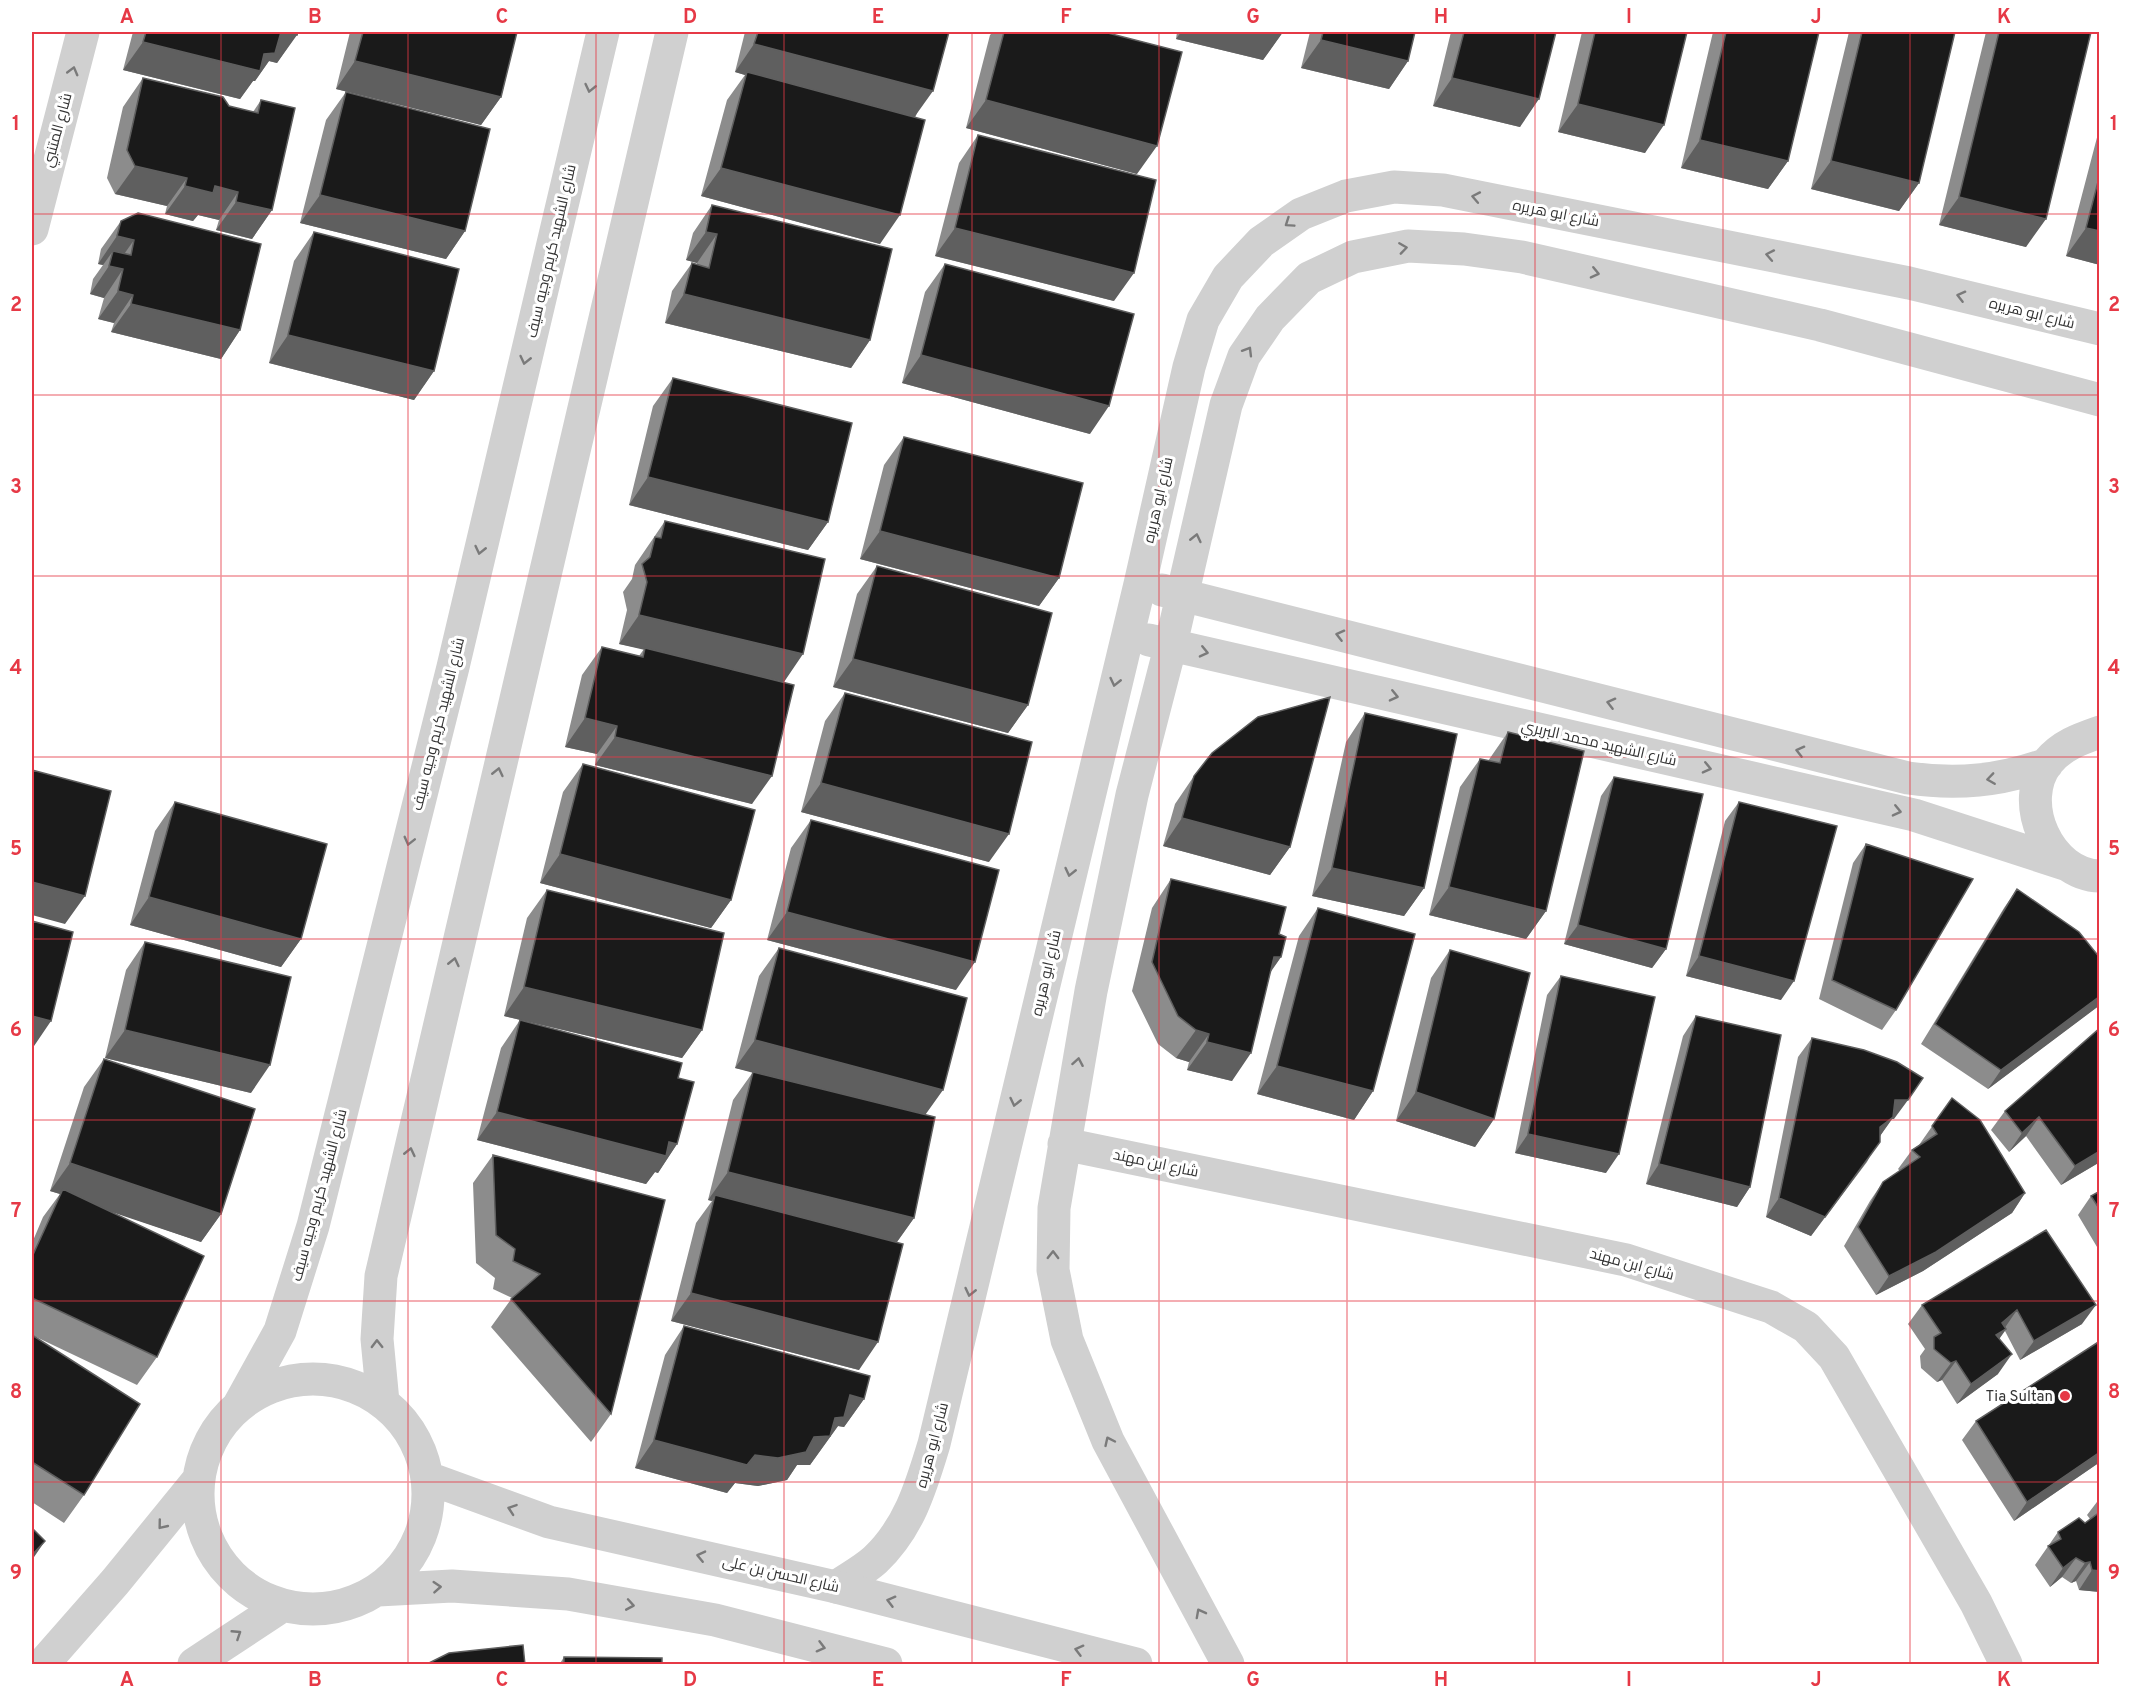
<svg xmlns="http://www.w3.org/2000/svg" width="2131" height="1696" font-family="Overpass,Cairo,sans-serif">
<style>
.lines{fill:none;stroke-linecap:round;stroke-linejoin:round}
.minor{stroke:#d0d0d0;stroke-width:33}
.tertiary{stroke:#d0d0d0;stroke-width:33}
.wall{fill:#8c8c8c}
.shaded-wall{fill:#5f5f5f}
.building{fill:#1a1a1a;stroke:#5f5f5f;stroke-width:1.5}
.oneway{stroke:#7a7a7a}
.grid{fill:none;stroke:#e63946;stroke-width:1.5;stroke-opacity:0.55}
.poi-dot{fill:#e63946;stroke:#fff;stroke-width:2}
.labels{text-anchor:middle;stroke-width:6;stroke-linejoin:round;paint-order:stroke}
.street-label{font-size:15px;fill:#333;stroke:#fff}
.poi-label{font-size:15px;fill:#333;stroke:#fff;text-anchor:end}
.neatline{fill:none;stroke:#e63946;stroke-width:2}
.grid-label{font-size:20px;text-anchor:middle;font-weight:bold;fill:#e63946}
</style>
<rect width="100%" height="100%" fill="#fff"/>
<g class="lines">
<path class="minor" d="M32 229 83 32
M1162 590 1908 778C1957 785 2000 781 2047 764
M1149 640 1914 815 2068 865
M2100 732C2080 739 2062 745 2048 762 2016 802 2049 875 2100 876
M1064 1144 1626 1260 1771 1307 1806 1327 1834 1357 1976 1603 2006 1664
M836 1587C849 1578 864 1570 875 1560 909 1528 921 1487 934 1444L1140 584 1189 367 1203 320 1228 277 1261 242 1301 214 1346 196 1394 187 1443 190 1909 283 2100 329
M1228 1664 1108 1441 1067 1340 1053 1270 1054 1208 1091 991 1132 795 1171 644 1226 405 1244 356 1270 318 1309 278 1353 257 1408 246 1464 249 1522 257 1820 325 2100 400"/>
<path class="tertiary" d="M198 1494a115 115 0 1 1 230 0a115 115 0 1 1-230 0Z
M383 1402 377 1339 381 1276 672 32
M239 1405 280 1331 313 1226 453 667 603 32
M428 1478 549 1522 836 1587 1136 1664
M378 1590 452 1586 568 1594 715 1620 886 1664
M43 1664 115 1582 199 1479
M194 1664 282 1606"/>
</g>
<path class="wall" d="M133 32H298L277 63 269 61 255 81H253L240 99 123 70Z
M350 32H517L501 97 481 125 336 89Z
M745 32H949L915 118 880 244 701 196 727 100 745 75 735 72Z
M993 32H1104L1137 174 966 128 990 35Z
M1177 32H1283L1263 60 1176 39Z
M1310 32H1415L1408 61 1389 89 1301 68Z
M1451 32H1556L1520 127 1433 106Z
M1582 32H1687L1645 153 1558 132Z
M1713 32H1819L1788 161 1768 189 1681 168Z
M1849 32H1955L1919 183 1899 211 1811 189Z
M1986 32H2091L2026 247 1939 225Z
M143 78 229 106 253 112 261 100 272 210 252 239 216 230 219 220 198 215 193 221 165 214 167 206 115 194 107 178 123 107Z
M346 92 465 231 446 259 300 223 326 120Z
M2100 126V265L2066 256Z
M978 135 1114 301 935 256 959 163Z
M712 205 870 340 851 368 665 323 672 291 692 263 697 265V263L686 260 693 233Z
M121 221 240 330 221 359 111 332 114 323 98 319 104 298 90 294 93 279 103 265 98 264 101 249Z
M314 232 434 371 414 400 269 363 294 261Z
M945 264 1090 434 902 383 925 292Z
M673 378 828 522 808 550 629 505 653 406Z
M904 437 1059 578 1039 606 860 559 884 465Z
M665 521 784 682 752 804 595 765 597 754 565 747 582 675 602 647 639 656 644 649 619 644 627 610 623 592 632 579 635 565Z
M877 566 1028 705 1008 733 833 687 857 594Z
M845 693 989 862 801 812 825 721Z
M1365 713 1424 888 1404 916 1312 896 1346 742Z
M1508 732 1546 911 1526 939 1429 915 1460 787 1480 759 1488 761Z
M583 764 731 900 711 928 540 883 563 792Z
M1194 776 1290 847 1270 875 1163 846 1175 804Z
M1614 777 1666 949 1652 968 1564 944 1601 796Z
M175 802 301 939 281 967 130 925 155 831Z
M1739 802 1781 1000 1686 976 1725 821Z
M811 820 956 990 767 940 791 848Z
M1866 844 1896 1010 1882 1030 1819 999 1853 863Z
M1171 879 1279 934 1281 957 1270 973 1232 1081 1187 1070 1189 1062 1176 1058 1158 1044 1132 991 1152 908Z
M2017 889 2100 958V1005L1988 1089 1921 1044 2004 908Z
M547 890 702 1030 682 1058 504 1016 527 918Z
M1318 908 1373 1091 1354 1120 1257 1094 1299 936Z
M145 942 251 1093 105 1058 126 970Z
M779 948 925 1115 914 1218 897 1242 859 1370 671 1321 696 1223 712 1201 708 1200 733 1100 753 1072 735 1068 759 976Z
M1450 950 1494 1119 1475 1147 1396 1121 1431 978Z
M1561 976 1606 1173 1515 1153 1547 995Z
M1696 1016 1750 1187 1737 1207 1646 1184 1683 1036Z
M520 1020 678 1078 677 1144 658 1173 655 1172 646 1184 477 1140 501 1048Z
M2100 1028V1162L2061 1185 2026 1136 2009 1152 1991 1130 2005 1111Z
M1812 1038 1894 1119H1892L1880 1136 1867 1162 1811 1236 1766 1217 1798 1057Z
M104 1059 221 1214 201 1242 108 1210 157 1357 137 1385 34 1336 84 1495 64 1523 32 1502V1243L43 1217 60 1194 50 1191 84 1087Z
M1952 1098 2025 1193 2012 1213 1923 1271 1876 1295 1844 1246 1870 1201 1883 1182 1900 1171 1898 1169 1912 1150 1919 1145Z
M493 1155 611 1414 591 1442 491 1327 512 1298 493 1289 495 1278 476 1263 473 1183Z
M2100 1191V1252L2078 1215 2091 1196Z
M2046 1230 2082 1324 2020 1360 2005 1331 1999 1339 1998 1374 1957 1404 1942 1380 1937 1382 1921 1368 1920 1356 1925 1349 1908 1324 1922 1305Z
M684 1326 864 1399 844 1427 838 1426 810 1465H797L787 1480 758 1486 735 1483 727 1493 635 1468 665 1355Z
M2100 1341V1462L2014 1521 1962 1440 1976 1421Z
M2100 1498V1592L2079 1590 2076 1581 2071 1583 2062 1577 2050 1587 2035 1565 2058 1532 2085 1523 2090 1519 2087 1515Z
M564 1657 662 1665H559Z"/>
<path class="shaded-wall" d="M281 32H286L297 35 277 63 269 61 255 81H253L240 99 123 70 143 42Z
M1181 32H1283L1263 60 1176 39Z
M1321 40 1408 61 1389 89 1301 68Z
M754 44 933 91 913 119 747 72 745 75 735 72Z
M355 61 501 97 481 125 336 89Z
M1452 78 1539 99 1520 127 1433 106Z
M986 100 1157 146 1137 174 966 128Z
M1578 104 1664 125 1645 153 1558 132Z
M1700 140 1788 161 1768 189 1681 168Z
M1831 161 1919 183 1899 211 1811 189Z
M135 166 187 178 167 206 115 194Z
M721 168 900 215 880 244 701 196Z
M185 186H215L238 192 219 220 198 215 193 221 165 214Z
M320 195 465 231 446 259 300 223Z
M1959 197 2046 219 2026 247 1939 225Z
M236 202 272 210 252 239 216 230Z
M955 228 1134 273 1114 301 935 256Z
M2086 228 2100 231V265L2066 256Z
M706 232 717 234 697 263 686 260Z
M117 236 134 240 115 267 123 269 104 298 90 294 109 266 113 251 103 265 98 264Z
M118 291 133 295 114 323 98 319Z
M684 294 870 340 851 368 665 323Z
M131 304 240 330 221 359 111 332Z
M288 335 434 371 414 400 269 363Z
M921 355 1109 406 1090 434 902 383Z
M648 477 828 522 808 550 629 505Z
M880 531 1059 578 1039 606 860 559Z
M639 615 803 654 784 682 619 644Z
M853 659 1028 705 1008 733 833 687Z
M585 718 617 726 597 754 565 747Z
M615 737 772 776 752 804 595 765Z
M821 783 1009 834 989 862 801 812Z
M1182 818 1290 847 1270 875 1163 846Z
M560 854 731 900 711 928 540 883Z
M1332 868 1424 888 1404 916 1312 896Z
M32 882 85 896 65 924 32 915Z
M1449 887 1546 911 1526 939 1429 915Z
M149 897 301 939 281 967 130 925Z
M787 912 975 962 956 990 767 940Z
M1578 925 1666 949 1652 968 1564 944Z
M1699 956 1794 981 1781 1000 1686 976Z
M1274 957H1281L1261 985Z
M524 987 702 1030 682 1058 504 1016Z
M2100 996V1005L1988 1089 2001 1070Z
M32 1016 51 1021 32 1049Z
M125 1030 270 1065 251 1093 105 1058Z
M1196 1030 1209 1034 1189 1062 1176 1058Z
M755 1040 943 1090 923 1118 735 1068Z
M1207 1042 1251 1053 1232 1081 1187 1070Z
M1277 1066 1373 1091 1354 1120 1257 1094Z
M1416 1092 1494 1119 1475 1147 1396 1121Z
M1895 1100H1908L1894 1119H1892L1880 1136 1867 1146Z
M497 1112 669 1142 677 1144 658 1173 655 1172 646 1184 477 1140Z
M2039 1117 2026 1136 2009 1152 2022 1133Z
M1528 1134 1619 1154 1606 1173 1515 1153Z
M1880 1142 1811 1236 1766 1217 1779 1198Z
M2100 1151V1162L2061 1185 2075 1166Z
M70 1163 221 1214 201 1242 61 1195 63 1189 60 1194 50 1191Z
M1659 1164 1750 1187 1737 1207 1646 1184Z
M728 1172 914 1218 894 1246 715 1195 712 1201 708 1200Z
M2025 1193 2012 1213 1923 1271 1876 1295 1889 1276Z
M691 1293 878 1342 859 1370 671 1321Z
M2096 1305 2082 1324 2020 1360 2034 1341Z
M2017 1310 2004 1329H2006L1993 1348 1982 1354 2002 1323Z
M2012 1354 1998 1374 1957 1404 1971 1384Z
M1956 1361 1942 1380 1937 1382 1951 1363Z
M850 1395 864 1399 844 1427 838 1426 810 1465H797L787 1480 758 1486 735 1483 727 1493 635 1468 654 1440 755 1455 814 1437Z
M2100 1452V1462L2014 1521 2027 1502Z
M45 1541 32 1560V1555Z
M2076 1558 2062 1577 2050 1587 2063 1568Z
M2090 1562 2076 1581 2071 1583 2085 1563Z
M2092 1570 2100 1571V1592L2079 1590Z"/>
<path class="building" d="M146 32H281L275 53 264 54 260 71 143 42Z
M286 32H298L297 35Z
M363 32H517L501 97 355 61Z
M758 32H949L933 91 754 44Z
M1004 32H1104L1182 52 1157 146 986 100Z
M1323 32H1415L1408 61 1321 40Z
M1464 32H1556L1539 99 1452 78Z
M1595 32H1687L1664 125 1578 104Z
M1726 32H1819L1788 161 1700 140Z
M1862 32H1955L1919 183 1831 161Z
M1999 32H2091L2046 219 1959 197Z
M747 72 925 120 900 215 721 168Z
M143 78 223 97 229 106 258 113 261 100 295 108 272 210 236 202 238 192 215 186 213 193 185 186 187 178 135 166 127 150Z
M346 92 490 129 465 231 320 195Z
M978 135 1156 180 1134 273 955 228Z
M2100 174V231L2086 228Z
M712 205 892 249 870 340 684 294 692 263 709 268 717 234 706 232Z
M138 213 261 244 240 330 131 304 133 295 118 291 123 269 109 266 113 251 131 255 134 240 117 236 121 221Z
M314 232 459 269 434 371 288 335Z
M945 264 1134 314 1109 406 921 355Z
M673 378 852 423 828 522 648 477Z
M904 437 1083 483 1059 578 880 531Z
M665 521 825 559 803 654 639 615 647 582 642 564 650 557 655 537 661 538Z
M877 566 1052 613 1028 705 853 659Z
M602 647 643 657 645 648 794 685 772 776 615 737 617 726 585 718Z
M845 693 1032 742 1009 834 821 783Z
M1330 697 1290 847 1182 818 1194 776 1212 753 1258 717Z
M1365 713 1457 734 1424 888 1332 868Z
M1508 732 1584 751 1546 911 1449 887 1480 759 1500 763Z
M583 764 755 810 731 900 560 854Z
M32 770 111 791 85 896 32 882Z
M1614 777 1703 794 1666 949 1578 925Z
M175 802 327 844 301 939 149 897Z
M1739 802 1837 826 1794 981 1699 956Z
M811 820 999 870 975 962 787 912Z
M1866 844 1973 879 1896 1010 1832 980Z
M1171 879 1286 907 1279 934 1286 937 1281 957H1274L1251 1053 1207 1042 1209 1034 1196 1030 1178 1016 1152 962Z
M2017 889 2079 932 2100 958V996L2001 1070 1935 1024Z
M547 890 724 933 702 1030 524 987Z
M1318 908 1415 934 1373 1091 1277 1066Z
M32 921 73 932 51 1021 32 1016Z
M145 942 291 977 270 1065 125 1030Z
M779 948 967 998 943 1090 755 1040Z
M1450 950 1530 973 1494 1119 1416 1092Z
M1561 976 1655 997 1619 1154 1528 1134Z
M1696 1016 1781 1035 1750 1187 1659 1164Z
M520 1020 682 1063 678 1078 694 1082 677 1144 669 1142 666 1156 497 1112Z
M2100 1028V1151L2075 1166 2039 1117 2022 1133 2005 1111Z
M1812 1038 1864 1050 1897 1062 1923 1078 1908 1100H1895L1893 1117 1880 1127V1142L1825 1217 1779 1198Z
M104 1059 255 1109 221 1214 70 1163Z
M753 1072 935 1117 914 1218 728 1172Z
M1952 1098 1980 1120 2025 1193 1936 1252 1889 1276 1858 1227 1883 1182 1920 1157 1912 1150 1937 1134 1932 1126Z
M493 1155 665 1200 611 1414 511 1299 540 1274 513 1261 515 1249 496 1235Z
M63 1189 204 1256 157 1357 32 1298V1257Z
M2100 1191V1210L2091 1196Z
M715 1195 903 1244 878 1342 691 1293Z
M2046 1230 2096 1305 2034 1341 2017 1310 2002 1323 2006 1329 1996 1335 2012 1354 1971 1384 1956 1361 1951 1363 1934 1349V1337L1941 1333 1922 1305Z
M684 1326 870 1376 864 1399 850 1395 844 1417 835 1418 830 1436 814 1437 806 1452 778 1458 755 1455 747 1465 654 1440Z
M32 1335 140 1404 84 1495 32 1462Z
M2100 1341V1452L2027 1502 1976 1421Z
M2100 1512V1571L2092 1570 2090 1562 2085 1563 2076 1558 2063 1568 2048 1546 2061 1539 2058 1532 2079 1518 2085 1523Z
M32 1528 45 1541 32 1555Z
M523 1645 525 1665H425L449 1653Z
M564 1657 662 1658V1665H564Z"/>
<defs><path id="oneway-chevron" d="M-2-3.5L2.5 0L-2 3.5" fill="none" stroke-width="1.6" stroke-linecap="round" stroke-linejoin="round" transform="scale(1.5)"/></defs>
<g class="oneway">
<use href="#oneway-chevron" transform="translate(73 71) rotate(-75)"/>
<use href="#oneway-chevron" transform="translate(590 88) rotate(103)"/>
<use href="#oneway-chevron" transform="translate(1476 197) rotate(-169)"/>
<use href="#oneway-chevron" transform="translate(1289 223) rotate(146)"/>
<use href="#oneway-chevron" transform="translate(1403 248) rotate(-8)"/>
<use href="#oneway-chevron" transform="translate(1770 255) rotate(-169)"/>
<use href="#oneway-chevron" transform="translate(1595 273) rotate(13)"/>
<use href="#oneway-chevron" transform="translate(1961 296) rotate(-166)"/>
<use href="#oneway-chevron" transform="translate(1248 351) rotate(-59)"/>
<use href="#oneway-chevron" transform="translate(525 360) rotate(103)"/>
<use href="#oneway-chevron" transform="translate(1196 538) rotate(-77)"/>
<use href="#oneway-chevron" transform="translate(480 550) rotate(103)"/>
<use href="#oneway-chevron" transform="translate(1340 635) rotate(-166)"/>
<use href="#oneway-chevron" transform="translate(1204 652) rotate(13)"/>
<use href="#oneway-chevron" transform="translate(1115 682) rotate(103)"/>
<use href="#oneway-chevron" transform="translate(1394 696) rotate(13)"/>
<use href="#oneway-chevron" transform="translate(1611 703) rotate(-166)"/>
<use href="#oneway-chevron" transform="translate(1800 751) rotate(-166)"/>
<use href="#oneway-chevron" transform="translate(1707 768) rotate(13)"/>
<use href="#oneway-chevron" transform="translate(498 772) rotate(-77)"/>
<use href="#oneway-chevron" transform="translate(1991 779) rotate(172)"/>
<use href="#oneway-chevron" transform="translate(1897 811) rotate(13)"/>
<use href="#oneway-chevron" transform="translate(409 841) rotate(104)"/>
<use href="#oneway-chevron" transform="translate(1070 872) rotate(103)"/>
<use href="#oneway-chevron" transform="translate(454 962) rotate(-77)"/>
<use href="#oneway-chevron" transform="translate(1078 1062) rotate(-80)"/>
<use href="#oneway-chevron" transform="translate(1015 1102) rotate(103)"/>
<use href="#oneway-chevron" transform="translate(410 1152) rotate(-77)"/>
<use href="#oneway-chevron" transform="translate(1053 1255) rotate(-89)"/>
<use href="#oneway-chevron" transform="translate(970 1292) rotate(103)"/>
<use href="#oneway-chevron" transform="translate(377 1344) rotate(-91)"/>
<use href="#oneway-chevron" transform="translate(1109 1441) rotate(-115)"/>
<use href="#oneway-chevron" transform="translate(512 1509) rotate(-161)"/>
<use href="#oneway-chevron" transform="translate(162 1525) rotate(129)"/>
<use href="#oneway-chevron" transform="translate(701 1556) rotate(-167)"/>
<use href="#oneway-chevron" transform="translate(437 1587) rotate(-4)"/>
<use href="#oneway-chevron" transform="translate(891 1601) rotate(-165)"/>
<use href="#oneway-chevron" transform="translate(630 1605) rotate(10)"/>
<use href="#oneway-chevron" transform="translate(1200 1613) rotate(-118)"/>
<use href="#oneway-chevron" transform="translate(237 1634) rotate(-33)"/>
<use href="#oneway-chevron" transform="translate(821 1647) rotate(15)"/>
<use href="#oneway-chevron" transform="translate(1079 1650) rotate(-165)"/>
</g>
<path class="grid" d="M221 32V1664M408 32V1664M596 32V1664M784 32V1664M972 32V1664M1159 32V1664M1347 32V1664M1535 32V1664M1723 32V1664M1910 32V1664M32 214H2100M32 395H2100M32 576H2100M32 757H2100M32 939H2100M32 1120H2100M32 1301H2100M32 1482H2100"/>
<circle class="poi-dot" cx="2065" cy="1396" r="6"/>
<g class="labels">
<g class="street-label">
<text transform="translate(57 130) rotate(-75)" y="5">شارع المتنبي</text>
<text transform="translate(1556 213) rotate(11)" y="5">شارع ابو هريره</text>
<text transform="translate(551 251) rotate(-77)" y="5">شارع الشهيد كريم وجيه سيف</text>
<text transform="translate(2032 313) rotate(14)" y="5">شارع ابو هريره</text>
<text transform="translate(1158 500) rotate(-77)" y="5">شارع ابو هريره</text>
<text transform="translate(438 724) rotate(-76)" y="5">شارع الشهيد كريم وجيه سيف</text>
<text transform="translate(1599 743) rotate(13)" y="5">شارع الشهيد محمد البربري</text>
<text transform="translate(1046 973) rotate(-77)" y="5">شارع ابو هريره</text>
<text transform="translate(1156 1163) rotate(12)" y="5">شارع ابن مهند</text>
<text transform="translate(319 1195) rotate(-75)" y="5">شارع الشهيد كريم وجيه سيف</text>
<text transform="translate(1632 1264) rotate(15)" y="5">شارع ابن مهند</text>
<text transform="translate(932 1445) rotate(-75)" y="5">شارع ابو هريره</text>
<text transform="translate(781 1574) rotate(13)" y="5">شارع الحسن بن على</text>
</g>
<g class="poi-label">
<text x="2053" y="1401">Tia Sultan</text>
</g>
</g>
<rect width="2131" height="1696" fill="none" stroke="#ffffff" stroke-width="66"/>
<rect x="33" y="33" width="2065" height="1630" class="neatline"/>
<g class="grid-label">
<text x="127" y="23">A</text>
<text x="315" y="23">B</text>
<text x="502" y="23">C</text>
<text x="690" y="23">D</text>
<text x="878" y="23">E</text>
<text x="1066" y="23">F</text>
<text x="1253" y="23">G</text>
<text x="1441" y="23">H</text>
<text x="1629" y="23">I</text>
<text x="1816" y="23">J</text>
<text x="2004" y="23">K</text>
<text x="16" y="130">1</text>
<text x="2114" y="130">1</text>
<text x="16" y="311">2</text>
<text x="2114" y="311">2</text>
<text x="16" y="493">3</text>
<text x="2114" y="493">3</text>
<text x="16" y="674">4</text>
<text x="2114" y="674">4</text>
<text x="16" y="855">5</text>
<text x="2114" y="855">5</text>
<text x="16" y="1036">6</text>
<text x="2114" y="1036">6</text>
<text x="16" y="1217">7</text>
<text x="2114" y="1217">7</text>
<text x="16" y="1398">8</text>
<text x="2114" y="1398">8</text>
<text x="16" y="1579">9</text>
<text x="2114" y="1579">9</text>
<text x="127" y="1686">A</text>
<text x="315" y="1686">B</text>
<text x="502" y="1686">C</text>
<text x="690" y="1686">D</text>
<text x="878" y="1686">E</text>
<text x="1066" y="1686">F</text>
<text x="1253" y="1686">G</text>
<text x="1441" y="1686">H</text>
<text x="1629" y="1686">I</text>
<text x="1816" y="1686">J</text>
<text x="2004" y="1686">K</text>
</g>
</svg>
